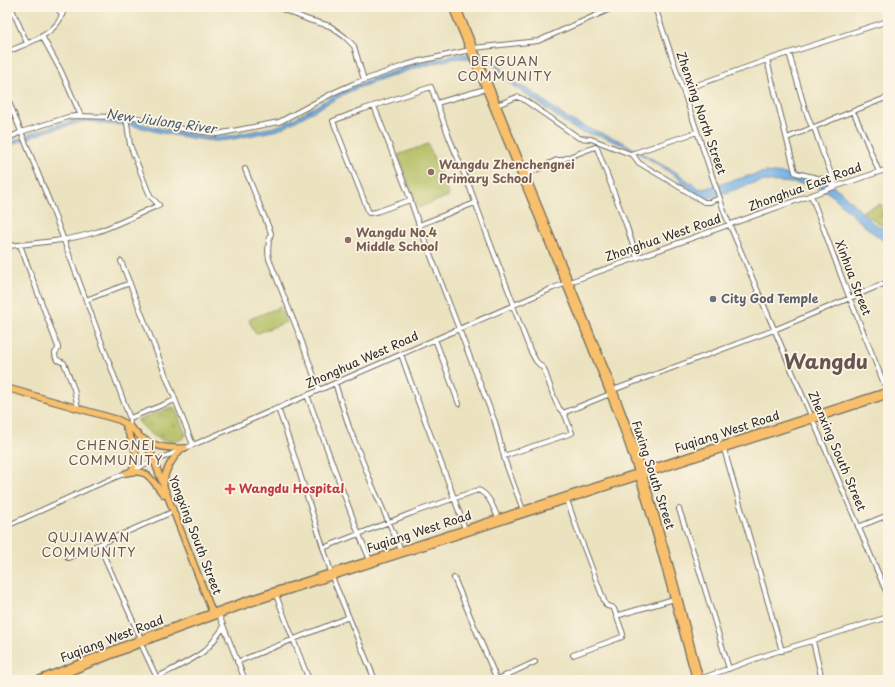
<svg xmlns="http://www.w3.org/2000/svg" width="895" height="687" font-family="'Playpen Sans',sans-serif">
<style>
.grass{fill:#b0bc5e;stroke:#6e7444}
.park{fill:url(#park-tufts);stroke:#6e7444}
.water{fill:#77b1e7;stroke:#516e89}
.lines{fill:none;stroke-linecap:round;stroke-linejoin:round}
.minor-casing{stroke:#6e6b5f;stroke-width:6}
.major-casing{stroke:#6e6b5f;stroke-width:8}
.minor{stroke:#fff;stroke-width:4}
.major{stroke:#f8bf6c;stroke-width:5.5}
.education-dot{fill:#8d6e63;stroke:#fcf5e5;stroke-width:1.5}
.worship-dot{fill:#6b7280;stroke:#fcf5e5;stroke-width:1.5}
.health-dot{fill:#e0444e;stroke:#fcf5e5;stroke-width:1.5}
.labels{text-anchor:middle;stroke-width:3.5;stroke-linejoin:round;paint-order:stroke}
.street-label{font-size:12px;fill:#2b2b2b;stroke:#fcf5e5}
.education-label{font-size:12px;font-weight:bold;fill:#785e54;stroke:#fcf5e5;text-anchor:start}
.worship-label{font-size:12px;font-weight:bold;fill:#5b616d;stroke:#fcf5e5;text-anchor:start}
.health-label{font-size:12px;font-weight:bold;fill:#be3a42;stroke:#fcf5e5;text-anchor:start}
.neighbourhood-label{font-size:13px;letter-spacing:1px;fill:#665550;stroke:#fcf5e5}
.water-label{font-size:13px;font-style:italic;fill:#465a6d;stroke:#fcf5e5}
.town-label{font-size:20px;font-weight:bold;fill:#665550;stroke:#fcf5e5}
</style>
<defs>
<pattern id="park-tufts" width="24" height="20" patternUnits="userSpaceOnUse"><rect width="24" height="20" fill="#b0bc5e"/><path d="M3 7l-1-3M5 7V3M7 7l1-3M15 17l-1-3M17 17v-4M19 17l1-3" fill="none" stroke="#8f994e"/></pattern>
</defs>
<rect width="100%" height="100%" fill="#fcf5e5"/>
<filter id="ink" filterUnits="userSpaceOnUse"><feTurbulence type="fractalNoise" baseFrequency=".025" numOctaves="2"/><feDisplacementMap in="SourceGraphic" scale="8" xChannelSelector="R" yChannelSelector="G"/><feConvolveMatrix kernelMatrix="1 2 1 2 8 2 1 2 1" color-interpolation-filters="sRGB"/></filter>
<filter id="wash" filterUnits="userSpaceOnUse"><feTurbulence type="fractalNoise" baseFrequency=".012" numOctaves="4" result="noise"/><feDisplacementMap in="SourceGraphic" scale="16" xChannelSelector="R" yChannelSelector="G"/><feGaussianBlur stdDeviation="0.9" result="paint"/><feColorMatrix in="noise" values="0 0 0 0 0 0 0 0 0 0 0 0 0 0 0 0 0 1.4 0 .05"/><feComposite in="paint" operator="in"/></filter>
<g filter="url(#wash)">
<rect width="100%" height="100%" fill="#ebe2bf"/>
<path class="grass" d="M428 144 449 196 418 208 398 155Z
M280 307 286 322 256 334 255 333 249 321 250 319Z"/>
<path class="park" d="M881 204 884 216 888 215V229L878 223 863 212 864 210Z
M172 407 175 408 186 435C184 439 183 439 179 440 161 444 150 435 139 422L138 420Z"/>
<path class="water" d="M459 54H486L491 56 504 73 512 81 520 86 530 90 564 116 574 122 623 142 666 167 674 171 700 189H703L745 177 765 172 801 176 824 181 840 191 873 223 888 232V244C878 237 868 229 859 221 844 208 831 189 810 184L764 181 751 184 710 198 702 197 695 193 677 177 649 159 625 146 603 137 581 132 570 126 526 94 514 87 494 64 491 63 463 58 452 59 415 68 360 87 348 92 285 127 278 130 228 140 215 141 197 139 162 133 131 125 106 124 86 121 51 130 18 142 7 148V144L32 133 59 124 82 119 103 121H132L162 129 208 137 229 136 274 127 286 123 344 90 356 85 411 65Z"/>
</g>
<g filter="url(#ink)">
<g class="lines">
<defs>
<path id="minor" d="M11 7 27 43
M57 7 62 15
M277 7 309 20 330 26 345 37 354 46 364 80
M655 7 725 214 888 596
M42 36 61 71 81 116
M474 48 538 41 615 7
M7 52C23 45 49 37 59 21 61 17 63 12 66 7
M789 53 805 109 811 125 815 130 822 151 836 186
M767 60 795 172 796 173 822 179 834 186
M683 90 767 60 888 21
M7 97 50 203 129 416 130 422 129 426
M437 103 485 89
M497 105 517 97 523 99 579 138 591 139 633 155 639 163 663 177 704 202H710L720 198
M374 106 408 193 419 225 459 329 495 422 505 461 523 510
M853 111 862 131 879 172
M787 138 888 97
M7 139 21 132 68 117 76 116 113 117 132 116 164 126 217 134 279 122 283 120 335 92 353 84 406 65 420 61 470 50
M631 154 697 132
M245 169 271 233C268 242 267 249 269 259L299 334 319 390
M525 175 557 160H561L595 147 597 148 627 227 637 258
M811 195 846 289 887 391
M410 200 376 212 369 213 333 121 364 109 431 87 449 137 470 188 489 240 514 305
M419 225 475 203
M20 245 58 347V349L55 353C55 361 58 360 64 363L74 389 78 408
M7 246C37 243 67 241 96 232 117 225 138 214 159 205L151 197 148 191 130 145 126 116
M121 261 193 445
M86 300 130 283
M435 339 459 404
M401 354C421 413 445 470 465 529
M335 383 349 427 372 485 401 550
M613 390 774 330 888 282
M307 395 358 532 370 560
M278 408 292 449 331 572
M563 413 610 394
M130 418 175 400
M724 449 782 651
M504 456 572 433 565 415 559 408 555 400 544 369 536 361 530 350 513 306
M567 500 577 529 605 603 607 606 612 607 614 609 623 634 622 637 573 655
M679 509 698 566 729 669
M7 526 90 488 200 442 553 288 834 187 888 169
M858 527 888 515
M99 545 141 639
M323 548 412 513 478 490C489 494 493 507 498 518
M68 558 170 513
M332 577 375 680
M454 578 497 680
M276 595 309 680
M219 615 245 680
M616 616 674 599
M813 641 822 680
M141 644 157 678
M237 662 349 617
M700 679 766 655 888 617
M152 680C168 671 188 663 203 652 211 646 217 636 223 628
M496 680 535 662"/>
<path id="major" d="M452 7 578 314 619 417 636 467 655 531 696 680
M457 7 610 381 632 439 649 493 673 577 700 680
M7 388 119 420C133 427 144 440 151 453L213 614
M126 428C133 442 141 457 131 471
M142 438C154 447 170 449 185 448
M126 473C148 468 150 478 163 494
M164 483C164 471 172 460 180 450
M37 680 150 635 250 599 888 391
M50 680 152 639 251 603 888 395"/>
</defs>
<use href="#minor" class="minor-casing"/>
<use href="#major" class="major-casing"/>
<use href="#minor" class="minor"/>
<use href="#major" class="major"/>
</g>
</g>
<g class="education-dot">
<circle cx="431" cy="172" r="4"/>
<circle cx="348" cy="240" r="4"/>
</g>
<circle class="worship-dot" cx="713" cy="299" r="4"/>
<path class="health-dot" d="M228 483h4v4h4v4h-4v4h-4v-4h-4v-4h4z"/>
<g class="labels">
<g class="street-label">
<text transform="translate(701 113) rotate(71)" y="4">Zhenxing North Street</text>
<text transform="translate(805 187) rotate(-20)" y="4">Zhonghua East Road</text>
<text transform="translate(663 238) rotate(-19)" y="4">Zhonghua West Road</text>
<text transform="translate(853 278) rotate(69)" y="4">Xinhua Street</text>
<text transform="translate(362 360) rotate(-24)" y="4">Zhonghua West Road</text>
<text transform="translate(727 432) rotate(-18)" y="4">Fuqiang West Road</text>
<text transform="translate(837 451) rotate(67)" y="4">Zhenxing South Street</text>
<text transform="translate(653 475) rotate(72)" y="4">Fuxing South Street</text>
<text transform="translate(419 532) rotate(-18)" y="4">Fuqiang West Road</text>
<text transform="translate(195 535) rotate(69)" y="4">Yongxing South Street</text>
<text transform="translate(112 639) rotate(-21)" y="4">Fuqiang West Road</text>
</g>
<g class="education-label">
<text x="439" y="169">Wangdu Zhenchengnei<tspan x="439" dy="14">Primary School</tspan></text>
<text x="356" y="237">Wangdu No.4<tspan x="356" dy="14">Middle School</tspan></text>
</g>
<g class="worship-label">
<text x="721" y="303">City God Temple</text>
</g>
<g class="health-label">
<text x="239" y="493">Wangdu Hospital</text>
</g>
<g class="neighbourhood-label">
<text x="505" y="66">BEIGUAN<tspan x="505" dy="15">COMMUNITY</tspan></text>
<text x="116" y="450">CHENGNEI<tspan x="116" dy="15">COMMUNITY</tspan></text>
<text x="89" y="542">QUJIAWAN<tspan x="89" dy="15">COMMUNITY</tspan></text>
</g>
<g class="water-label">
<text transform="translate(161 121) rotate(8)" y="5">New Jiulong River</text>
</g>
<g class="town-label">
<text x="826" y="369">Wangdu</text>
</g>
</g>
<rect width="895" height="687" fill="none" stroke="#fcf5e5" stroke-width="24"/>
</svg>
